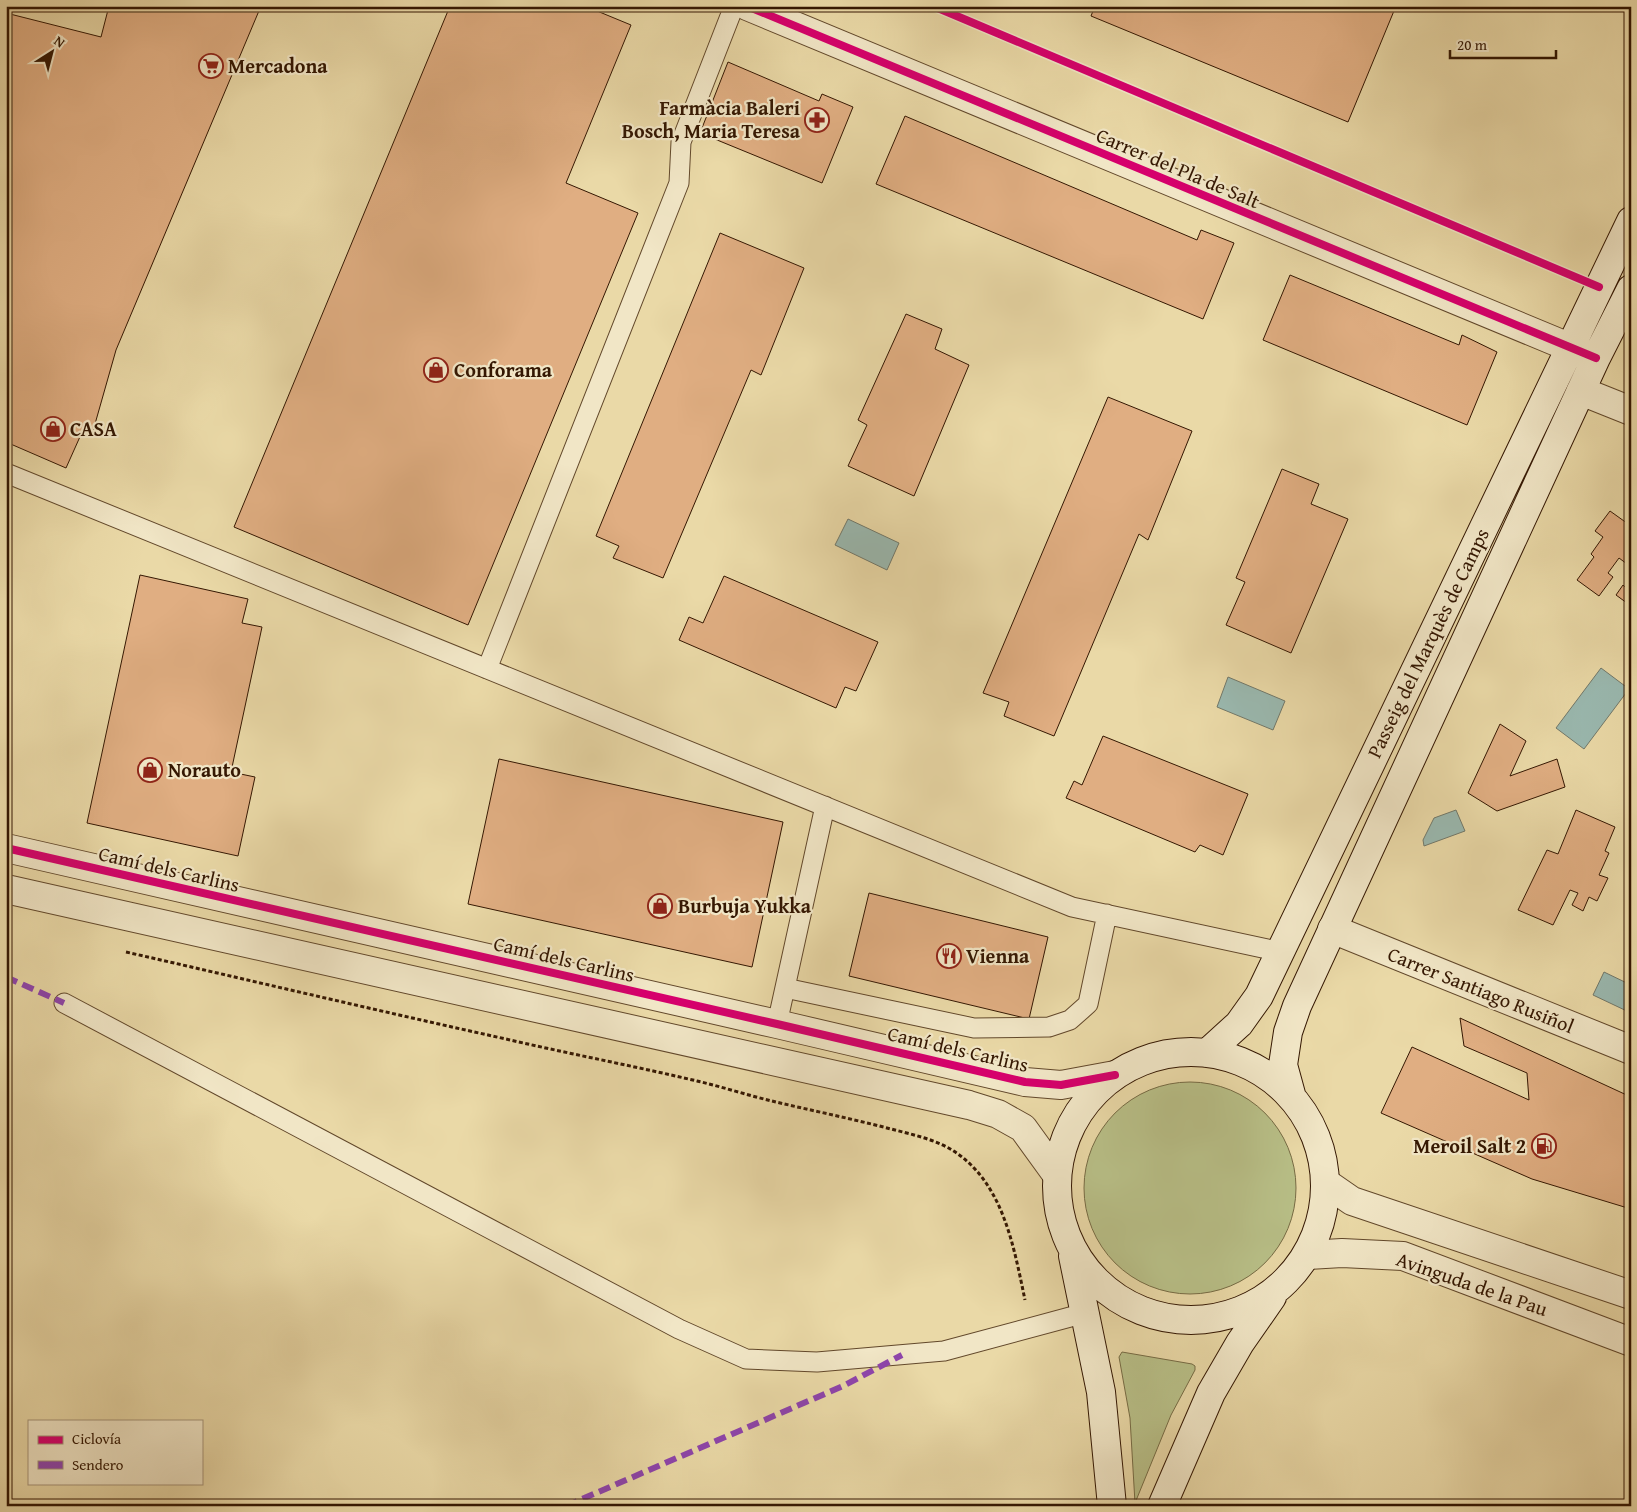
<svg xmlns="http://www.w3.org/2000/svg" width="1637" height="1512" font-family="'Gentium Book Plus',serif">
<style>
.green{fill:#b8bf87;stroke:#766b44}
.water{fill:#9ab9b0;stroke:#71786a}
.building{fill:#e0ae82;stroke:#341702}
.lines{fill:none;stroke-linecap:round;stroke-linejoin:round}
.service-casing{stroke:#62482b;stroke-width:21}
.minor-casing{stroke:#62482b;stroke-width:30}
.tertiary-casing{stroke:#62482b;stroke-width:30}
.secondary-casing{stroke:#341702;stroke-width:30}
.path{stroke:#341702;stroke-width:3;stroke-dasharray:4 2.5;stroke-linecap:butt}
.service{stroke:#f1e6c6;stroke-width:19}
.minor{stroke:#f1e6c6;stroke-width:28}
.tertiary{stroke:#f1e6c6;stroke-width:28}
.secondary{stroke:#f1e6c6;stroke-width:28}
.quiet{stroke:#8e44ad;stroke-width:6;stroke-dasharray:12 6;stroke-linecap:butt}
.cycleway-casing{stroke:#f1e6c6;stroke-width:11}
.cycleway{stroke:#d6006c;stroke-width:8}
.labels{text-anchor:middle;stroke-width:4.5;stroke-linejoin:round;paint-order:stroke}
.poi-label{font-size:20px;font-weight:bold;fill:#341702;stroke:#f1e6c6;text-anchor:start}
.street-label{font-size:20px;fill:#341702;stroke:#f1e6c6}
</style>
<rect width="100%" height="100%" fill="#ead9a7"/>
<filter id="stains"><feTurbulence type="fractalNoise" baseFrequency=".004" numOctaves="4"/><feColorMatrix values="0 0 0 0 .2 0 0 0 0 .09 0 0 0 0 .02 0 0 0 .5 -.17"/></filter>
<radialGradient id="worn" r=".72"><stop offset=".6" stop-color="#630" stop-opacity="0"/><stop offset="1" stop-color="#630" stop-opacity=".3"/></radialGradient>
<path class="green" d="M1084 1188a106 106 0 1 1 212 0a106 106 0 1 1-212 0Z
M1122 1352 1192 1364 1195 1366V1370L1171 1415 1135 1503 1130 1418 1119 1357Z"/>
<path class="water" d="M848 519 899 543 887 570 835 545Z
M1601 668 1629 689 1584 749 1556 728Z
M1228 677 1285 701 1273 730 1217 707Z
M1456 810 1465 831 1424 846 1423 840 1434 818Z
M1604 972 1631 985V1013L1593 995Z"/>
<path class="building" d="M109 6H261L116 350 93 431 83 430 66 468 6 442V13L101 37Z
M450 6H585L631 25 566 183 638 213 468 625 234 527Z
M1095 6H1396L1348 122 1091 16Z
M728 62 819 101 822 94 853 107 822 183 700 133Z
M905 116 1197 240 1201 230 1234 243 1203 319 876 184Z
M720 233 804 268 761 375 751 370 663 578 613 558 619 546 596 536Z
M1290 275 1459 345 1462 335 1497 352 1467 425 1263 340Z
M906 314 942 329 935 349 969 365 914 496 848 466 867 425 858 420Z
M1108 397 1192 431 1148 540 1139 534 1054 736 1004 716 1009 702 983 693Z
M1282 469 1319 484 1311 504 1348 519 1291 653 1226 625 1245 582 1236 578Z
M1610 511 1631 526V567L1619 558 1608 573 1613 577 1599 596 1577 580 1594 557 1591 554 1603 537 1595 531Z
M140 575 248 599 242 623 262 627 231 772 255 777 238 856 87 823Z
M724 576 878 642 856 691 845 687 836 708 679 640 689 617 703 623Z
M1623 585 1627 589 1631 585V606L1616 595Z
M1500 724 1526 741 1510 776 1557 759 1565 787 1497 811 1468 793Z
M1103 736 1248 794 1223 855 1200 845 1195 852 1066 798 1074 781 1082 785Z
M499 759 783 822 752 967 468 904Z
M1576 810 1615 827 1605 851 1609 853 1599 875 1608 878 1597 901 1589 897 1583 911 1572 905 1578 893 1570 890 1553 925 1518 910 1547 850 1558 854Z
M869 893 1048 937 1029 1019 849 976Z
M1460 1018 1631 1097V1209L1532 1179 1381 1113 1412 1047 1529 1100 1527 1073 1464 1046Z"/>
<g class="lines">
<defs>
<path id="service" d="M6 473 1072 907 1281 952
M487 669 679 183 681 142 734 6
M785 988 974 1028 1049 1027 1070 1020 1088 1004 1107 914
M64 1003 679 1329 746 1359 817 1362 944 1351 1085 1313
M777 1024 825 806"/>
<path id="minor" d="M747 6 1593 357
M1581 391 1631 411
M1332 929 1631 1050"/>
<path id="tertiary" d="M6 848 777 1024 1025 1082 1061 1085 1115 1075
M6 889 969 1105 998 1114 1023 1128 1057 1175
M1326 1183 1352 1201 1631 1295
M1308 1255 1342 1253 1403 1256 1631 1342"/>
<path id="secondary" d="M1057 1186a134 134 0 1 1 268 0a134 134 0 1 1-268 0Z
M1207 1053 1239 1024 1259 996 1631 221
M1292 1098 1283 1065 1288 1032 1297 1006 1596 358 1631 289
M1073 1256 1101 1392 1112 1506
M1162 1506 1211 1393 1240 1343 1272 1297"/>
</defs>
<use href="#service" class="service-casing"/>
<use href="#minor" class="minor-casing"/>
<use href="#tertiary" class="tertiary-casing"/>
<use href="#secondary" class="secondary-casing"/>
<path class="path" d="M126 952C253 981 379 1011 506 1039 570 1054 634 1066 697 1081 723 1087 750 1096 776 1102 814 1111 853 1119 891 1129 914 1135 939 1140 958 1154 1004 1187 1014 1248 1025 1300"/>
<use href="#service" class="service"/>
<use href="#minor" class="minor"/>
<use href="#tertiary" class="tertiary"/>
<use href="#secondary" class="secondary"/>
<path class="quiet" d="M6 977 64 1003
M566 1506 843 1386 902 1355"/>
<defs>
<path id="cycleway" d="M747 6 1596 358
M933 6 1599 287
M6 848 777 1024 1025 1082 1061 1085 1115 1075"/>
</defs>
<use href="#cycleway" class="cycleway-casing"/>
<use href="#cycleway" class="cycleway"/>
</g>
<defs>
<symbol id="supermarket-ring" viewBox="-11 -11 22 22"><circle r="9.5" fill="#f1e6c6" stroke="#8f2418" stroke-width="1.5"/><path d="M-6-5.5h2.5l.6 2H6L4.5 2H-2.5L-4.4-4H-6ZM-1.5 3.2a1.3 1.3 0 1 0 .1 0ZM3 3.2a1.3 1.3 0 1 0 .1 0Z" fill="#8f2418"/></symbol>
<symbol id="pharmacy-ring" viewBox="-11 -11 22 22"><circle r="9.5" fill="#f1e6c6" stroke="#8f2418" stroke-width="1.5"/><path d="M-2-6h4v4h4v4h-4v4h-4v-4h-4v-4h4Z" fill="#8f2418"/></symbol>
<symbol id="shop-ring" viewBox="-11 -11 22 22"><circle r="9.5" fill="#f1e6c6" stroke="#8f2418" stroke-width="1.5"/><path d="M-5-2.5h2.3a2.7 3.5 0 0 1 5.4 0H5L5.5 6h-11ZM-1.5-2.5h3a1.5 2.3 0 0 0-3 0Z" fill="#8f2418"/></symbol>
<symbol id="restaurant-ring" viewBox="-11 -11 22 22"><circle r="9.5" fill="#f1e6c6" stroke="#8f2418" stroke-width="1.5"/><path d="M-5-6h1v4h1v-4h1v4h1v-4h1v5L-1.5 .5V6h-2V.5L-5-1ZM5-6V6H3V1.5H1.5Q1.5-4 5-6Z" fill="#8f2418"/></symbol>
<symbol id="fuel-ring" viewBox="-11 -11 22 22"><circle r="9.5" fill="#f1e6c6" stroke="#8f2418" stroke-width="1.5"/><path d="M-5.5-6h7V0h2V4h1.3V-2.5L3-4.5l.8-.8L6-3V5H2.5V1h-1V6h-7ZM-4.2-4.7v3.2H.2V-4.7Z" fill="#8f2418"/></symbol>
</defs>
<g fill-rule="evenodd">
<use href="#supermarket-ring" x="197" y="52" width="28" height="28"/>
<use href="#pharmacy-ring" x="803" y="106" width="28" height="28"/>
<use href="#shop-ring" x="422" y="356" width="28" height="28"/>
<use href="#shop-ring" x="39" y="415" width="28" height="28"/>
<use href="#shop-ring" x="136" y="756" width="28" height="28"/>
<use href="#shop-ring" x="646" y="892" width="28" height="28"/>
<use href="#restaurant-ring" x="935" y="942" width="28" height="28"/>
<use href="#fuel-ring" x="1530" y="1132" width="28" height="28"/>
</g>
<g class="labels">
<g class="poi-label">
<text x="228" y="73">Mercadona</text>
<text x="800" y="115" text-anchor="end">Farmàcia Baleri<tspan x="800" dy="23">Bosch, Maria Teresa</tspan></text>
<text x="454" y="377">Conforama</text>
<text x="70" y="436">CASA</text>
<text x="168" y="777">Norauto</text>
<text x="678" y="913">Burbuja Yukka</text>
<text x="966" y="963">Vienna</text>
<text x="1526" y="1153" text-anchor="end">Meroil Salt 2</text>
</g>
<g class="street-label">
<text transform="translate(1178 168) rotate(23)" y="7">Carrer del Pla de Salt</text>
<text transform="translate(1428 643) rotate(-64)" y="7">Passeig del Marquès de Camps</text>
<text transform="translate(169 869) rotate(13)" y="7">Camí dels Carlins</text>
<text transform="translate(564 959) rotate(13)" y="7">Camí dels Carlins</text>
<text transform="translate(1481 990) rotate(22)" y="7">Carrer Santiago Rusiñol</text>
<text transform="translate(958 1049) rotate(13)" y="7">Camí dels Carlins</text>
<text transform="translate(1472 1284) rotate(19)" y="7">Avinguda de la Pau</text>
</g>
</g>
<rect width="1637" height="1512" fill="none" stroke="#ead9a7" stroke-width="25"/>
<rect x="8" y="8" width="1622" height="1497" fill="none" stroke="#341702" stroke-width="2.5"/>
<rect x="12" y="12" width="1612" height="1487" fill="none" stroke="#341702"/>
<rect x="28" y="1420" width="175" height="65" fill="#f1e6c6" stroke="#a59378"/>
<rect x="38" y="1436" width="25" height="8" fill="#d6006c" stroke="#a59378"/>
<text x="72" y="1444" font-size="15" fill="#341702">Ciclovía</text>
<rect x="38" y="1461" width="25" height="8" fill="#8e44ad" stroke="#a59378"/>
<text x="72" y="1470" font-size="15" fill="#341702">Sendero</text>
<g transform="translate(52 52) rotate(36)" stroke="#f1e6c6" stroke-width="4" paint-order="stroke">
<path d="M0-4L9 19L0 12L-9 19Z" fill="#341702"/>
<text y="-8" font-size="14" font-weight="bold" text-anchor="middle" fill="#341702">N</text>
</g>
<path d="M1450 50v8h106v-8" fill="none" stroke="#341702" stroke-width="2.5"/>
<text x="1457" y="50" font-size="15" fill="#341702" stroke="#f1e6c6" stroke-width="4" paint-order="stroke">20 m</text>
<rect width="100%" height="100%" filter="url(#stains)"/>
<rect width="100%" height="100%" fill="url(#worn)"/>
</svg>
